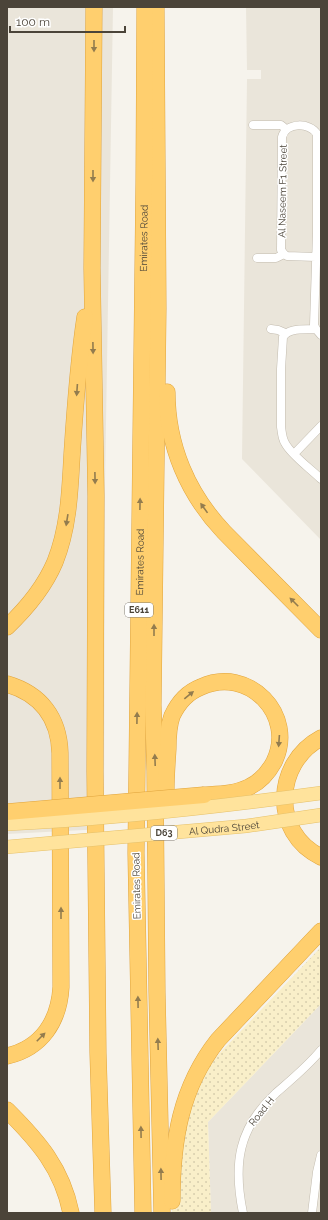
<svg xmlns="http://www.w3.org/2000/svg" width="328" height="1220" font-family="Raleway,sans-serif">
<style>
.residential{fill:#eae5da}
.sand{fill:url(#sand-dots)}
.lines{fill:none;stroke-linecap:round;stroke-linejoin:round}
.minor-casing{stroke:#c2bbae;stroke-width:9}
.motorway-casing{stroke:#e0a43c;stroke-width:17}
.minor{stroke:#fff;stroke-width:8}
.motorway{stroke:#ffcf6e;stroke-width:16}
.primary-bridge-casing{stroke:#e6c16a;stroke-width:14;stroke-linecap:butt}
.motorway-bridge-casing{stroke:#e0a43c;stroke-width:17;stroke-linecap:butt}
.primary-bridge{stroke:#ffe39c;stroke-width:13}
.motorway-bridge{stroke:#ffcf6e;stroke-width:16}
.oneway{fill:#937c4e}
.labels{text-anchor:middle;stroke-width:3;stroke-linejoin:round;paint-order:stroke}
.shield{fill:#fff;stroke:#817c74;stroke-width:1}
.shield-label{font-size:9px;font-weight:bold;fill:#4b4439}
.street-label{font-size:10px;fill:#4b4439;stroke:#fff}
</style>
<defs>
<pattern id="sand-dots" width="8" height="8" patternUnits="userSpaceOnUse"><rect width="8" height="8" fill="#f9efc9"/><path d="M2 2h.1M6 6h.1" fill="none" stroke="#d7cead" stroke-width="1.8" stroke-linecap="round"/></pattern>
</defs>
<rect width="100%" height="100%" fill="#f6f3ec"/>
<path class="residential" d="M7 7H113L105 483 104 829 7 834Z
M246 7H321V540L242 459 247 79H261V70H247Z
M321 1004V1213H211L208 1122Z"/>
<path class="sand" d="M321 947V1004L208 1122 211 1213H172L175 1147 201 1075 219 1054Z"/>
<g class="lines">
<defs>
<path id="minor" d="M253 125H281L286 129
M316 257 287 256 284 254 281 250 282 137C286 122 310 122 317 134V233L314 325 316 329 321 335
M257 258H276L284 254
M271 329 278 330 285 333
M316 329C305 330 289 327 283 337L281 369V427C282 433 282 438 285 443 291 455 311 469 321 479
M294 454 321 426
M243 1213C233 1164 238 1128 276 1093 292 1079 308 1066 321 1050
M312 1213 317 1172 321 1155"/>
<g id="motorway">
<path d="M94 7 92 268 96 496 95 772 98 1053 103 1213"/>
<path d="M156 7 158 308 153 705 155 771 157 992 162 1213"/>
<path d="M167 392C167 446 188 494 224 532L321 630"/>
<path d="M7 627C27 608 44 588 55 562 69 527 70 490 72 454 75 408 78 363 85 317"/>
<path d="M7 684C41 694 59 718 60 753L61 987C59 1021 42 1048 7 1056"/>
<path d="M321 738C274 763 271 833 321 857"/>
<path d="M166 791C166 777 167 763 168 749 168 738 168 727 172 716 178 703 188 692 201 687 248 665 297 715 274 762 268 773 260 782 249 787 235 794 219 794 204 795"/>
<path d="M7 1110C38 1141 62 1168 71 1213"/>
<path d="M172 1201C172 1142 180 1088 218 1040L321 931"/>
<path id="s1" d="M143 1213 136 853 144 183 145 7"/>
</g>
</defs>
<use href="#minor" class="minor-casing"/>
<use href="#motorway" class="motorway-casing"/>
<use href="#minor" class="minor"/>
<use href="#motorway" class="motorway"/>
<defs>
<g id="primary-bridge">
<path d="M7 824C112 819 217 807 321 793"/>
<path id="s2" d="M7 847 246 826 321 815"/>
</g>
<path id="motorway-bridge" d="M7 812 204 795"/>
</defs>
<use href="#primary-bridge" class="primary-bridge-casing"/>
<use href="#motorway-bridge" class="motorway-bridge-casing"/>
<use href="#primary-bridge" class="primary-bridge"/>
<use href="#motorway-bridge" class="motorway-bridge"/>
</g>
<defs><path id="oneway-solid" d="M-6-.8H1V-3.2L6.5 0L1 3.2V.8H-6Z"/></defs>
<g class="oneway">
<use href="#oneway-solid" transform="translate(94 46) rotate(90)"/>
<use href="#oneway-solid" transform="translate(93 176) rotate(90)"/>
<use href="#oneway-solid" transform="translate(93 348) rotate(89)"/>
<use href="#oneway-solid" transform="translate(77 390) rotate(94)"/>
<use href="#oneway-solid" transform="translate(95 478) rotate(89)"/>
<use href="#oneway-solid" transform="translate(140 504) rotate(-89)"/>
<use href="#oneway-solid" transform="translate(204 508) rotate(-126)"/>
<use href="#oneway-solid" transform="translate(67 520) rotate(99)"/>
<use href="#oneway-solid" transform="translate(294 602) rotate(-135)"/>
<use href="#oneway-solid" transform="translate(154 630) rotate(-90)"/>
<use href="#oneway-solid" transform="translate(189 695) rotate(-39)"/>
<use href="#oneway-solid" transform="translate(137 718) rotate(-89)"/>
<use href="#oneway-solid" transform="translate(279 741) rotate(94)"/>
<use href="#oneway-solid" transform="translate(155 760) rotate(-92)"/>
<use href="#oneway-solid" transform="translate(60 783) rotate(-90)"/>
<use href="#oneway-solid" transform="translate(61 913) rotate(-90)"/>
<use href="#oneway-solid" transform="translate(138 1002) rotate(-91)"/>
<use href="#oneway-solid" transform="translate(41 1037) rotate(-45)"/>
<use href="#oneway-solid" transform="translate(158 1044) rotate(-92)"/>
<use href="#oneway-solid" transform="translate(141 1132) rotate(-91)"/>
<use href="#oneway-solid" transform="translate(161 1174) rotate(-91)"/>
</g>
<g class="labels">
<g class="shield">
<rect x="125" y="603" width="28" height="14" rx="3"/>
<rect x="151" y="826" width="26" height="14" rx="3"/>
</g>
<g class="shield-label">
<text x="139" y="613">E611</text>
<text x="164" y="836">D63</text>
</g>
<g class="street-label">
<text transform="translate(282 191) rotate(-89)" y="4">Al Naseem F1 Street</text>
<text dy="4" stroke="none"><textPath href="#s1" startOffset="975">Emirates Road</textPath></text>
<text dy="4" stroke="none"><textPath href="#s1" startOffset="651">Emirates Road</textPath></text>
<text dy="4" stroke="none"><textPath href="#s2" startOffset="218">Al Qudra Street</textPath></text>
<text transform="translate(136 886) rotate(-91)" y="4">Emirates Road</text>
<text transform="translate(261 1111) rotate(-51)" y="4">Road H</text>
</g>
</g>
<rect width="328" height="1220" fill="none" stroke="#4b4439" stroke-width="16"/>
<path d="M10 26v6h115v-6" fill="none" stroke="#4b4439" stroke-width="2"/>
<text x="16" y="26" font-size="12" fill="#4b4439" stroke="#ffffff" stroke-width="3" paint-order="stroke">100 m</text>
</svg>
